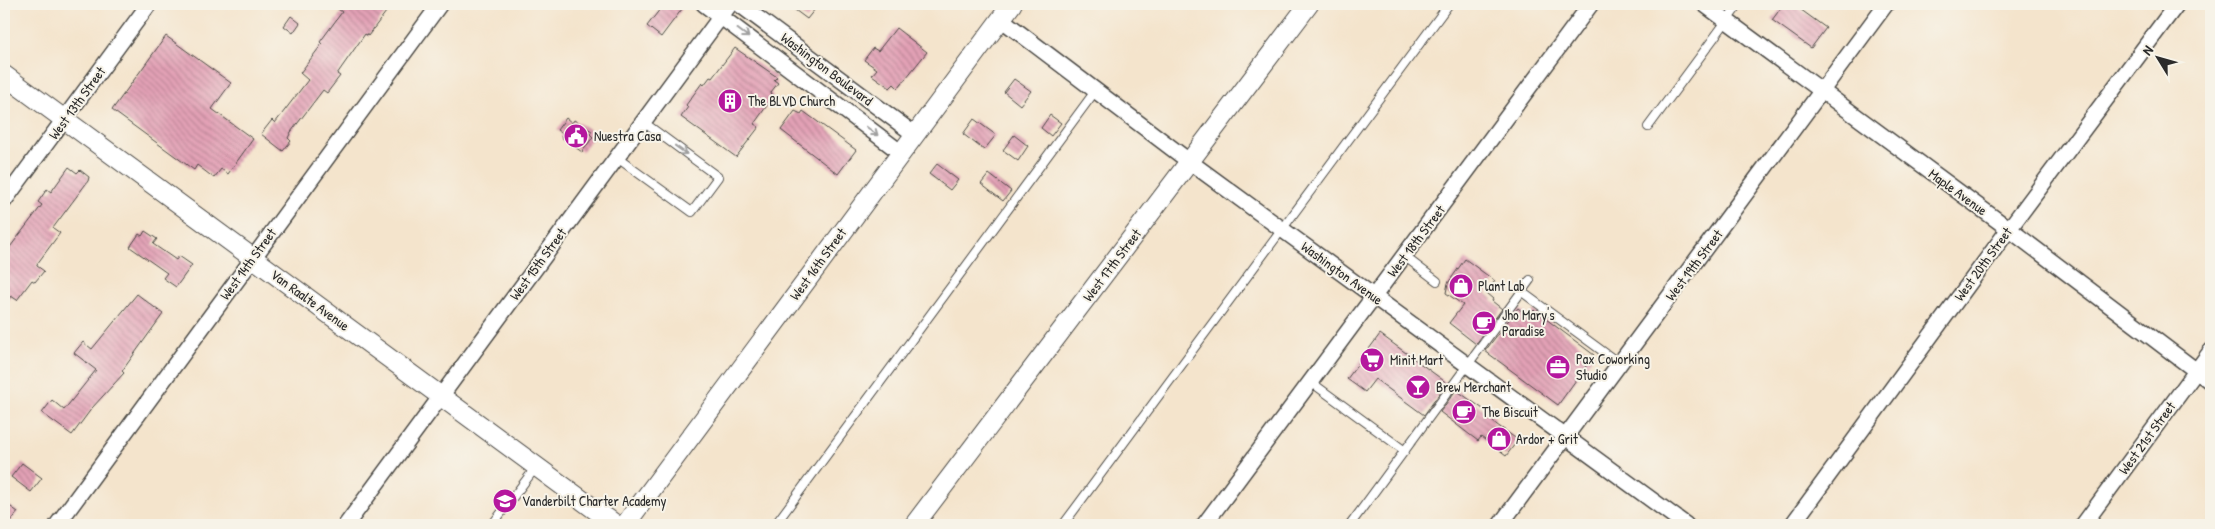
<svg xmlns="http://www.w3.org/2000/svg" width="2215" height="529" font-family="'Patrick Hand',sans-serif">
<style>
.building{fill:url(#building-back-hatch)}
.lines{fill:none;stroke-linecap:round;stroke-linejoin:round}
.service-casing{stroke:#494743;stroke-width:10}
.minor-casing{stroke:#494743;stroke-width:18}
.tertiary-casing{stroke:#494743;stroke-width:21}
.service{stroke:#fff;stroke-width:8}
.minor{stroke:#fff;stroke-width:15}
.tertiary{stroke:#fff;stroke-width:19}
.oneway{stroke:#a0a0a0}
.labels{text-anchor:middle;stroke-width:4;stroke-linejoin:round;paint-order:stroke}
.street-label{font-size:14px;fill:#2b2b2b;stroke:#f7f3e8}
.poi-label{font-size:14px;fill:#2b2b2b;stroke:#f7f3e8;text-anchor:start}
</style>
<defs>
<pattern id="building-back-hatch" width="6" height="6" patternUnits="userSpaceOnUse" patternTransform="scale(1.25)"><rect width="6" height="6" fill="#e3a1b6"/><path d="M-1 5l2 2M0 0l6 6M5-1l2 2" fill="none" stroke="#b88394"/></pattern>
</defs>
<rect width="100%" height="100%" fill="#f7f3e8"/>
<filter id="ink" filterUnits="userSpaceOnUse"><feTurbulence type="fractalNoise" baseFrequency=".02" numOctaves="2"/><feDisplacementMap in="SourceGraphic" scale="10" xChannelSelector="R" yChannelSelector="G"/><feConvolveMatrix kernelMatrix="1 2 1 2 8 2 1 2 1" color-interpolation-filters="sRGB"/></filter>
<filter id="wash" filterUnits="userSpaceOnUse"><feTurbulence type="fractalNoise" baseFrequency=".0096" numOctaves="4" result="noise"/><feDisplacementMap in="SourceGraphic" scale="20" xChannelSelector="R" yChannelSelector="G"/><feGaussianBlur stdDeviation="1.12" result="paint"/><feColorMatrix in="noise" values="0 0 0 0 0 0 0 0 0 0 0 0 0 0 0 0 0 1.4 0 .05"/><feComposite in="paint" operator="in"/></filter>
<g filter="url(#wash)">
<rect width="100%" height="100%" fill="#f4e4cc"/>
<g id="blocks">
<path class="building" d="M331 4H392L368 36 365 34 337 74 340 76 327 93 323 90 291 132 288 138 291 141 283 151 261 134 272 120 275 123 308 80 300 73 322 44 320 42 342 12Z
M664 4H675L682 9 661 37 647 26Z
M787 4H819L807 19Z
M1784 4H1793L1826 28 1811 48 1772 20Z
M291 16 300 23 293 33 284 26Z
M896 28 927 52 898 88 894 84 890 88 872 75 877 69 864 60 873 48 878 51Z
M166 36 231 83 212 109 253 139 228 174 221 169 214 178 197 165 194 170 112 110Z
M735 48 777 77 774 80 778 83 771 92 773 97 754 124 759 127 736 157 681 117 688 107 686 105 702 83 704 85 710 77 712 78Z
M1014 79 1031 91 1020 105 1004 92Z
M795 111 801 114 803 111 856 150 838 174 781 130Z
M1050 115 1061 123 1051 136 1041 128Z
M566 118 572 123 574 120 592 131 590 134 593 137 582 152 561 137 563 134 557 130Z
M974 119 996 135 984 150 963 134Z
M1014 135 1028 146 1018 161 1003 150Z
M937 164 958 180 950 190 929 174Z
M69 167 77 173 80 170 89 177 88 181 53 228 60 233 37 264V266L44 271 35 282 32 280 17 300 11 296 4 305V255L42 205 38 202 47 189 51 192Z
M989 174 1011 191 1003 201 981 184Z
M145 231 157 239 153 244 176 260 179 256 192 265 176 287 163 278 167 273 130 247 139 234 142 236Z
M1465 259 1495 281 1486 293 1493 299 1492 301 1502 309 1476 344 1449 323 1463 305 1446 293 1448 283Z
M137 294 163 314 122 371 124 373 92 408 72 435 42 413 52 400 64 410 96 370 74 353 83 342 92 349Z
M1518 308 1529 317 1534 310 1594 355 1558 405 1485 351Z
M1380 334 1447 383 1424 415 1375 379 1365 392 1347 379Z
M1456 390 1496 418 1493 422 1518 440 1506 456 1481 437 1478 441 1440 412Z
M22 463 42 478 31 492 11 477Z
M4 502 18 512 8 525H4Z"/>
</g>
</g>
<g filter="url(#ink)">
<use href="#blocks" fill-opacity="0" stroke="#494743" stroke-width="1"/>
<g class="lines">
<defs>
<path id="service" d="M1648 127 1739 4
M616 157 692 212 718 177 642 121
M1404 256 1437 281
M1522 292 1620 364
M1311 382 1405 451
M492 525 536 467
M775 525 1096 90
M1063 525 1449 4
M1350 525 1530 280"/>
<path id="minor" d="M704 4 900 152
M739 4 914 134
M1704 4 2009 229 2211 382
M1001 19 1190 162 1686 525
M4 201 149 4
M57 525 440 4
M346 525 730 4
M1204 525 1591 4
M1500 525 1886 4
M1792 525 2009 229 2177 4
M2083 525 2211 351"/>
<path id="tertiary" d="M4 75 616 525
M625 525 1012 4
M914 525 1309 4"/>
</defs>
<use href="#service" class="service-casing"/>
<use href="#minor" class="minor-casing"/>
<use href="#tertiary" class="tertiary-casing"/>
<use href="#service" class="service"/>
<use href="#minor" class="minor"/>
<use href="#tertiary" class="tertiary"/>
</g>
<defs><path id="oneway-shaft" d="M-6 0H5M1.5-3L5.5 0L1.5 3" fill="none" stroke-width="1.6" stroke-linecap="round" stroke-linejoin="round" transform="scale(1.25)"/></defs>
<g class="oneway">
<use href="#oneway-shaft" transform="translate(743 33) rotate(37)"/>
<use href="#oneway-shaft" transform="translate(872 131) rotate(37)"/>
<use href="#oneway-shaft" transform="translate(681 150) rotate(36)"/>
</g>
</g>
<defs>
<symbol id="building-disc" viewBox="-11 -11 22 22"><circle r="9.5" fill="#b5179e" stroke="#f7f3e8"/><path d="M-4-6H4V6H1V3H-1V6H-4ZM-2.5-4.3h1.7v1.8h-1.7ZM.8-4.3h1.7v1.8H.8ZM-2.5-1h1.7V.8h-1.7ZM.8-1h1.7V.8H.8Z" fill="#fff"/></symbol>
<symbol id="civic-disc" viewBox="-11 -11 22 22"><circle r="9.5" fill="#b5179e" stroke="#f7f3e8"/><path d="M-.6-6.5H3V-4.5H.6V-3L4-1V1h2V6H-6V1h2V-1L-.6-3ZM-1.2 2.5V6h2.4V2.5Z" fill="#fff"/></symbol>
<symbol id="shop-disc" viewBox="-11 -11 22 22"><circle r="9.5" fill="#b5179e" stroke="#f7f3e8"/><path d="M-5-2.5h2.3a2.7 3.5 0 0 1 5.4 0H5L5.5 6h-11ZM-1.5-2.5h3a1.5 2.3 0 0 0-3 0Z" fill="#fff"/></symbol>
<symbol id="cafe-disc" viewBox="-11 -11 22 22"><circle r="9.5" fill="#b5179e" stroke="#f7f3e8"/><path d="M-5.5-4.5H6V0H3Q3 3.5 0 3.5H-2.5Q-5.5 3.5-5.5 0ZM3-3.2v2h1.7v-2ZM-6 4.5H4V6H-6Z" fill="#fff"/></symbol>
<symbol id="supermarket-disc" viewBox="-11 -11 22 22"><circle r="9.5" fill="#b5179e" stroke="#f7f3e8"/><path d="M-6-5.5h2.5l.6 2H6L4.5 2H-2.5L-4.4-4H-6ZM-1.5 3.2a1.3 1.3 0 1 0 .1 0ZM3 3.2a1.3 1.3 0 1 0 .1 0Z" fill="#fff"/></symbol>
<symbol id="office-disc" viewBox="-11 -11 22 22"><circle r="9.5" fill="#b5179e" stroke="#f7f3e8"/><path d="M-6-3h4V-5.5h4V-3h4V5H-6ZM-1-4.5V-3h2v-1.5ZM-6 0V1H6V0Z" fill="#fff"/></symbol>
<symbol id="bar-disc" viewBox="-11 -11 22 22"><circle r="9.5" fill="#b5179e" stroke="#f7f3e8"/><path d="M-6-5H6L.8 .8V4.5H3.5V6h-7V4.5H-.8V.8Z" fill="#fff"/></symbol>
<symbol id="school-disc" viewBox="-11 -11 22 22"><circle r="9.5" fill="#b5179e" stroke="#f7f3e8"/><path d="M0-5L7-2L0 1L-7-2ZM-4 1L0 2.5L4 1V4Q0 6-4 4Z" fill="#fff"/></symbol>
</defs>
<g fill-rule="evenodd">
<use href="#building-disc" x="716" y="87" width="28" height="28"/>
<use href="#civic-disc" x="562" y="122" width="28" height="28"/>
<use href="#shop-disc" x="1447" y="272" width="28" height="28"/>
<use href="#cafe-disc" x="1470" y="309" width="28" height="28"/>
<use href="#supermarket-disc" x="1358" y="346" width="28" height="28"/>
<use href="#office-disc" x="1544" y="353" width="28" height="28"/>
<use href="#bar-disc" x="1404" y="373" width="28" height="28"/>
<use href="#cafe-disc" x="1450" y="398" width="28" height="28"/>
<use href="#shop-disc" x="1485" y="425" width="28" height="28"/>
<use href="#school-disc" x="491" y="487" width="28" height="28"/>
</g>
<g class="labels">
<g class="street-label">
<text transform="translate(827 69) rotate(37)" y="5">Washington Boulevard</text>
<text transform="translate(77 103) rotate(-54)" y="5">West 13th Street</text>
<text transform="translate(1958 192) rotate(36)" y="5">Maple Avenue</text>
<text transform="translate(1416 241) rotate(-53)" y="5">West 18th Street</text>
<text transform="translate(248 264) rotate(-54)" y="5">West 14th Street</text>
<text transform="translate(538 264) rotate(-54)" y="5">West 15th Street</text>
<text transform="translate(818 264) rotate(-54)" y="5">West 16th Street</text>
<text transform="translate(1983 264) rotate(-54)" y="5">West 20th Street</text>
<text transform="translate(1112 265) rotate(-53)" y="5">West 17th Street</text>
<text transform="translate(1694 265) rotate(-53)" y="5">West 19th Street</text>
<text transform="translate(1342 273) rotate(36)" y="5">Washington Avenue</text>
<text transform="translate(310 300) rotate(36)" y="5">Van Raalte Avenue</text>
<text transform="translate(2147 438) rotate(-54)" y="5">West 21st Street</text>
</g>
<g class="poi-label">
<text x="748" y="106">The BLVD Church</text>
<text x="594" y="141">Nuestra Casa</text>
<text x="1478" y="291">Plant Lab</text>
<text x="1502" y="320">Jho Mary's<tspan x="1502" dy="16">Paradise</tspan></text>
<text x="1576" y="364">Pax Coworking<tspan x="1576" dy="16">Studio</tspan></text>
<text x="1390" y="365">Minit Mart</text>
<text x="1436" y="392">Brew Merchant</text>
<text x="1482" y="417">The Biscuit</text>
<text x="1516" y="444">Ardor + Grit</text>
<text x="522" y="506">Vanderbilt Charter Academy</text>
</g>
</g>
<rect width="2215" height="529" fill="none" stroke="#f7f3e8" stroke-width="20"/>
<g transform="translate(2158 58) rotate(307)" stroke="#f7f3e8" stroke-width="4" paint-order="stroke">
<path d="M0-4L9 19L0 12L-9 19Z" fill="#2b2b2b"/>
<text y="-8" font-size="14" font-weight="bold" text-anchor="middle" fill="#2b2b2b">N</text>
</g>
</svg>
